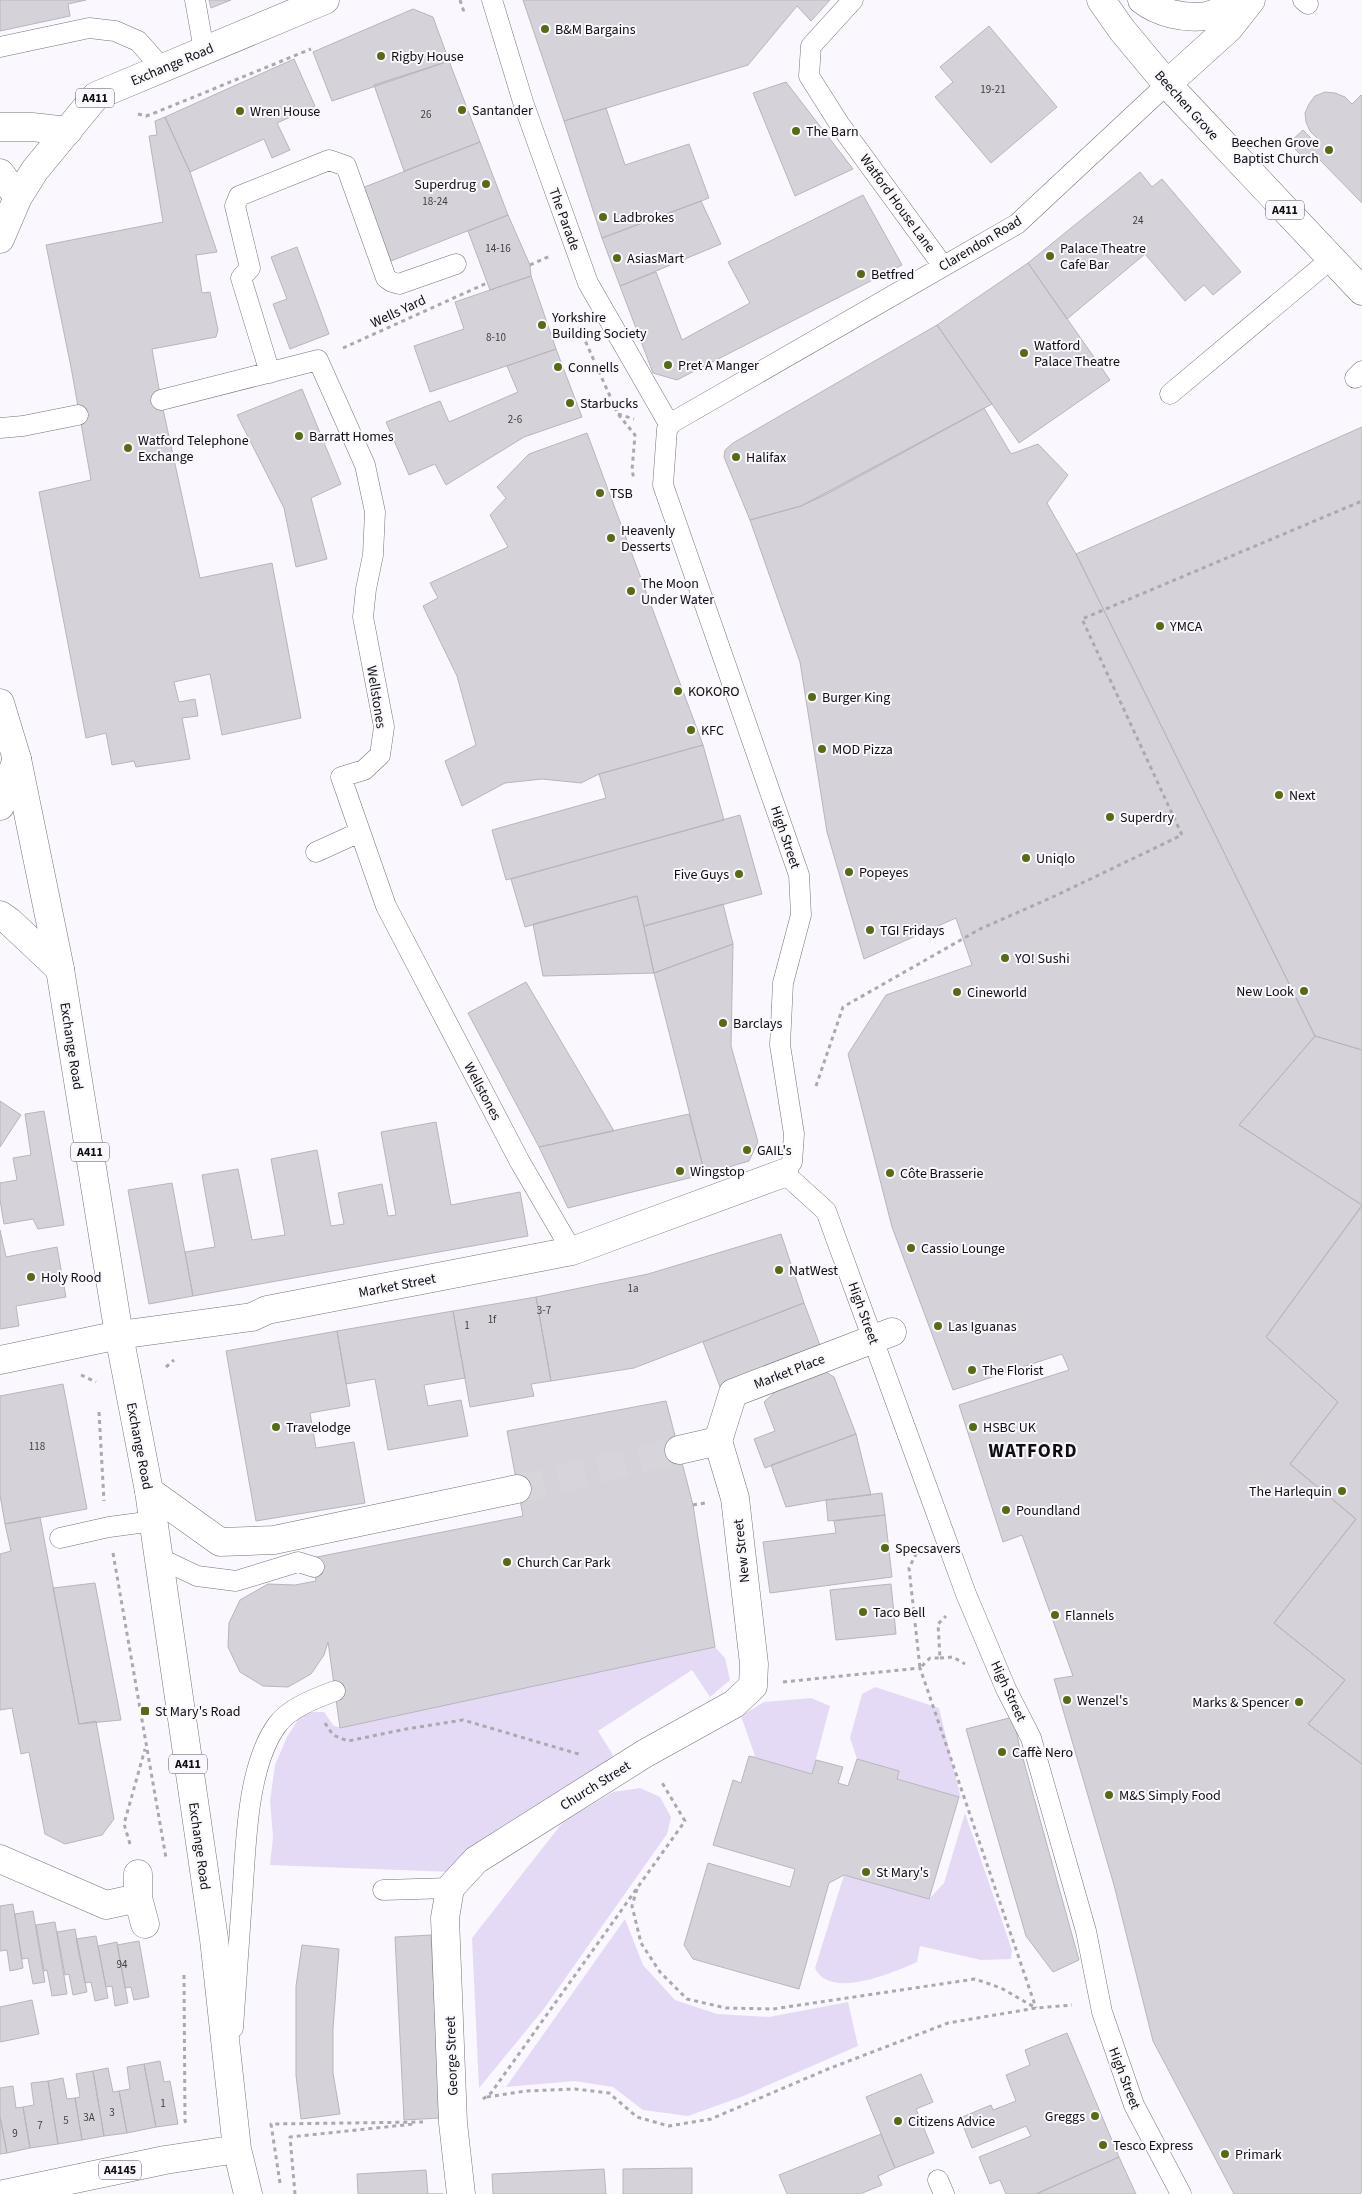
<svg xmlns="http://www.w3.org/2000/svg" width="1362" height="2194" font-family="'Source Sans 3',sans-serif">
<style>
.green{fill:#e4daf5}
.building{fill:#d5d2da;stroke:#b8b5bd}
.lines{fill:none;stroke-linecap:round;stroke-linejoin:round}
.minor-tunnel{stroke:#d7d4db;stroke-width:28;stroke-dasharray:28 14;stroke-linecap:butt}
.service-casing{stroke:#76737a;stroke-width:21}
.pedestrian-casing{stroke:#76737a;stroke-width:29}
.minor-casing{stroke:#76737a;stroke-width:29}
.tertiary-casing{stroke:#76737a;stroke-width:29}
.primary-casing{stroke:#76737a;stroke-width:29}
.path{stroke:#aba9af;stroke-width:3;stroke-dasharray:4 4;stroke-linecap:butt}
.service{stroke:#fff;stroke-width:20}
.pedestrian{stroke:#fff;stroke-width:28}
.minor{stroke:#fff;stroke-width:28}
.tertiary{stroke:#fff;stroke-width:28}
.primary{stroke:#fff;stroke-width:28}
.poi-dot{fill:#576a17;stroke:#faf7ff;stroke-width:2}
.labels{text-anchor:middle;stroke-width:4;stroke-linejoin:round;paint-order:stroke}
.number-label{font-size:11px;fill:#403f42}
.shield{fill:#faf7ff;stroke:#565458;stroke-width:1}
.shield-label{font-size:12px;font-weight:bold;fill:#0f0e10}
.poi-label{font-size:14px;fill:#0f0e10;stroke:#faf7ff;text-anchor:start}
.street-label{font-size:14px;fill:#0f0e10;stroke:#faf7ff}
.district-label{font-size:19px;font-weight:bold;letter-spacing:1px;fill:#0f0e10;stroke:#faf7ff}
</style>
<rect width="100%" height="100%" fill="#faf7ff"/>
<path class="green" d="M715 1647 725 1658 730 1680 710 1697 692 1670 598 1731 613 1755 602 1775 452 1872 270 1865 273 1837 270 1801 275 1765 287 1737 299 1718 308 1712H324L334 1726 340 1727Z
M875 1687 939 1708 961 1799 959 1797 897 1779 899 1771 857 1759 850 1738 862 1694Z
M811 1698 830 1706 812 1774 749 1756H755L741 1716 764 1702Z
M640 1788 660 1797 671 1817 667 1834 543 2010 479 2088 472 1938 563 1822 613 1792Z
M965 1813 1012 1950 1011 1959 981 1960 920 1946 917 1962C893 1973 829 2000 815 1968L844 1875 929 1899 944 1883Z
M625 1919 643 1965 675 2000 717 2014 769 2017 848 2002 858 2046 741 2097 688 2116 643 2110 613 2087 575 2081 506 2087Z"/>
<path class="building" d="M0 0H86L68 4 70 16 0 31Z
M209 0H231L211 8Z
M523 0H830L811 21 797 6 748 65 564 121Z
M413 9 433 17 449 61 332 101 313 52Z
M989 26 1057 107 991 163 935 97 953 82 940 67Z
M294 59 315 106 277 123 290 150 272 158 264 139 190 172 165 117Z
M449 61 480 142 404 171 374 85Z
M786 82 853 169 795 196 753 93Z
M1325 92 1335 93 1345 97 1352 104 1361 95 1362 96V203L1316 156 1309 163 1289 143 1303 130 1314 141 1317 138 1310 131 1306 122 1305 113 1309 104 1315 96Z
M606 108 625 165 689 144 709 198 602 238 564 121Z
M165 117 190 172 217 252 196 255 202 293 210 292 218 330 216 337 152 349 161 400 200 578 272 563 301 718 222 735 210 674 174 682 179 702 195 699 198 716 182 718 190 759 136 767 134 761 112 765 106 733 86 738 39 492 91 480 71 367 46 245 163 222 149 136 157 135 155 121Z
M480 142 508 215 391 261 362 188Z
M1140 172 1152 187 1162 179 1241 272 1213 295 1204 285 1185 301 1145 254 1067 319 1028 263Z
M863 195 902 265 677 380 653 373 620 286 656 272 682 340 750 303 728 262Z
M701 201 721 244 620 286 602 238Z
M508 215 530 265 531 276 490 290 468 231Z
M297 247 329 334 290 349 273 304 287 299 271 257Z
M1028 263 1110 380 1019 443 937 325Z
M531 276 556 349 430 392 414 346 464 329 455 302Z
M937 325 992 404 827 494 801 506 750 520 724 457 725 450 733 443Z
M556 349 582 417 524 437 446 485 435 464 409 475 386 422 440 401 449 422 518 392 507 366Z
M302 389 341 484 311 498 327 559 296 567 284 508 237 415Z
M984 408 1011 454 1038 444 1068 475 1047 503 1076 554 1315 1036 1239 1125 1362 1205 1266 1337 1338 1402 1290 1464 1356 1519 1274 1623 1345 1680 1308 1724 1362 1764V2192L1360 2194H1234L1153 2041 1114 1885 1054 1679 1073 1676 1022 1535 1003 1542 959 1405 1069 1370 1062 1354 953 1390 892 1227 848 1054 886 995 972 965 956 918 864 959 827 832 800 662 750 520 801 506Z
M1362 427V1050L1315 1036 1076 554Z
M587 433 703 745 599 774 581 783 542 779 505 783 462 806 445 761 476 745 457 676 423 606 438 598 430 583 508 547 490 515 506 498 497 487 529 454Z
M703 745 724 820 506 880 492 830 606 798 599 774Z
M740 815 762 894 644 926 637 896 525 927 511 879Z
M637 896 654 973 543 976 533 924Z
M723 904 733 944 654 973 644 926Z
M733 944 731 1046 758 1142 749 1161 705 1174 654 973Z
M526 982 614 1131 539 1147 468 1013Z
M1315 1036 1362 1050V1205L1239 1125Z
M0 1101 21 1115 0 1147Z
M44 1111 64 1225 38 1229 33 1219 4 1224 0 1200V1183L17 1180 13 1158 31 1155 25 1114Z
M689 1114 705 1174 568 1208 539 1147Z
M436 1122 451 1205 520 1192 528 1236 193 1296 185 1252 215 1247 202 1175 238 1169 252 1240 285 1235 271 1159 317 1150 331 1226 344 1224 338 1193 382 1184 388 1216 396 1215 381 1132Z
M172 1183 193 1296 149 1304 128 1190Z
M1362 1206V1764L1308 1724 1345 1680 1274 1623 1356 1519 1290 1464 1338 1402 1266 1337Z
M0 1230 6 1257 57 1247 66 1297 16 1306 19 1326 0 1329Z
M781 1234 804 1303 634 1368 551 1381 536 1297 648 1274Z
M536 1297 551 1381 531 1384 534 1396 470 1407 453 1311Z
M804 1303 821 1348 720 1387 703 1342Z
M453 1311 465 1378 424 1385 428 1406 461 1400 468 1436 388 1450 375 1379 346 1384 337 1331Z
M337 1331 350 1406 310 1413 316 1448 354 1442 365 1503 256 1521 226 1351Z
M824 1371 834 1377 856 1434 765 1468 754 1439 775 1431 764 1402 782 1386Z
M63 1384 87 1509 5 1524 0 1495V1396Z
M666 1401 693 1505 715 1647 340 1728 328 1642 324 1655 311 1674 288 1687 263 1686 240 1672 228 1647 229 1623 240 1600 268 1584 295 1585 316 1581 312 1558 523 1516 507 1431Z
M856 1434 871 1495 826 1500 786 1507 771 1465Z
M882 1493 885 1515 828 1521 826 1500Z
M885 1515 892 1577 770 1593 763 1542 836 1533 834 1521Z
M40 1517 79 1724 96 1721 114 1819 102 1835 65 1844 45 1834 29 1752 21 1754 12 1708 0 1710V1554L11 1551 5 1524Z
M95 1583 121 1720 79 1724 53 1588Z
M891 1584 896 1634 836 1640 830 1590Z
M1013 1717 1019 1744 1079 1960 1053 1972 1026 1936 966 1729Z
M749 1756 812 1774 816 1760 843 1767 838 1783 848 1786 857 1759 899 1771 897 1779 959 1797 929 1899 844 1875 829 1883 799 1989 693 1959 684 1945 708 1863 790 1887 795 1869 713 1845 733 1780 741 1783Z
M13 1904 23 1968 10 1971 7 1950 0 1951V1906Z
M33 1911 45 1982 33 1984 28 1958 22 1959 15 1914Z
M55 1922 67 1994 52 1996 47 1970 44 1971 36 1925Z
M75 1929 87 1992 73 1995 69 1974 65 1975 57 1932Z
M431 1935 440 2118 404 2120 395 1937Z
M96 1936 108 1998 95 2001 91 1982 85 1983 76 1939Z
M139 1941 149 1997 134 2000 131 1987 125 1988 117 1945Z
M117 1942 128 2003 115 2006 112 1986 106 1987 98 1946Z
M302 1945 339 1949 333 2029V2073L340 2114 301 2119 296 2075V1986Z
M32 2000 39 2034 0 2042V2007Z
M1067 2033 1119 2157 1036 2194H1006L1000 2180 990 2184 979 2157 1031 2136 1026 2126 972 2148 960 2118 991 2105 993 2110 1016 2101 1006 2075 1030 2065 1025 2050Z
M160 2061 164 2082 170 2081 178 2124 156 2127 144 2064Z
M144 2064 156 2127 127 2133 119 2091 130 2089 127 2067Z
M108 2068 113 2092 119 2091 127 2133 104 2136 93 2071Z
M93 2071 104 2136 82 2140 75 2098 80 2097 76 2074Z
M921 2074 933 2102 916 2109 934 2153 895 2168 866 2097Z
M63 2078 67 2099 75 2098 82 2140 58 2144 48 2081Z
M48 2081 58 2144 30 2148 23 2107 34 2105 31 2083Z
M13 2086 16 2108 23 2107 30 2148 7 2153 0 2117V2088Z
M0 2117 7 2153 0 2154Z
M881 2134 895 2168 878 2176 882 2185 860 2194H787L779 2175Z
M1119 2157 1136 2194H1036Z
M692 2168V2194H623V2169Z
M604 2169 606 2194H493L492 2174Z
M426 2170 428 2194H443H358L357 2174Z"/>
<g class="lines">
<path class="minor-tunnel" d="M517 1489 679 1450"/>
<defs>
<path id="service" d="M195 0 204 50
M492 0 524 105 588 283 669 424
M853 0 811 46 809 76 840 125 943 266
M1303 0 1308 4
M0 47 89 28 115 31 138 41 163 69
M1167 84 1017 224 673 422 667 429 663 485 799 875 801 915 783 983 780 1045 794 1134 792 1162 784 1173 826 1211 966 1594 1006 1689 1031 1738 1086 1931 1102 2012 1134 2105 1181 2194
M270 373 241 278 250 268 235 206 239 196 329 160 346 166 386 278 392 282 399 284 456 264
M1355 378 1362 371
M1170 394 1331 259
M161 400 318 360 365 465 375 512 373 555 366 589 363 617 384 727 380 755 364 770 341 777 386 906 520 1162 572 1251
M0 428 23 426 78 415
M316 852 360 832
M60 1538 109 1527 154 1521
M159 1558 197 1576 236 1581 298 1562 314 1567
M383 1890 450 1888
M233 2028C236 1985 239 1942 242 1899 246 1848 246 1768 277 1725 289 1708 316 1698 335 1691
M938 2180 944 2194"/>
<path id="pedestrian" d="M718 1441 733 1393 892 1332"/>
<path id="minor" d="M0 127H32L68 131
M0 173 18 197
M0 1360 119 1335 252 1317 267 1310 572 1251 784 1173
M149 1491 220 1542 274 1540 517 1489
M0 1859 106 1905 138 1898
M138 1874V1898L145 1924
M461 2194 453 2123 445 1918 450 1888 476 1860 644 1754 734 1704 753 1686 754 1664 735 1498 718 1441 679 1450"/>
<path id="tertiary" d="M1167 84 1229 28 1251 0
M0 806 17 759
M0 915 10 922 60 969"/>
<path id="primary" d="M1101 0 1122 30 1167 84 1362 291
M1142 0C1159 13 1184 19 1206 16 1217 14 1230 6 1238 0
M0 239 18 197 35 170 96 96 325 0
M0 703 17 759 60 969 119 1335 149 1491 214 1939 237 2149 248 2194
M4 2194 165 2160 237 2149"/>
</defs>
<use href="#service" class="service-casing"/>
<use href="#pedestrian" class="pedestrian-casing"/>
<use href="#minor" class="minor-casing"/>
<use href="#tertiary" class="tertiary-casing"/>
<use href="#primary" class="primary-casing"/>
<path class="path" d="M460 0 464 12
M138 114 146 116 157 112 311 49
M530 265 550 256
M579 327 618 414 635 435 632 470 634 479
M343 348 487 283
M618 414 634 419
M816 1086 843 1007 980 929 1055 896 1182 835 1082 619 1362 501
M166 1367 174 1360
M81 1375 96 1382
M99 1412 104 1501
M693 1505 705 1503
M920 1546 909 1568 920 1668 930 1658H940L938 1624 946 1616
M113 1553 166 1858
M940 1658 953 1657 965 1664
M783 1682 920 1668 1036 2008
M325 1723 333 1735 348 1741 406 1729 463 1720 582 1755
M130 1844 124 1824 145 1749
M637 1889 632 1906 641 1943 660 1972 687 1999 726 2008 773 2009 975 1979 1001 1988 1036 2008
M184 1975 185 2121 187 2125
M487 2097 526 2091 575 2089 609 2093 637 2117 669 2126 711 2119 828 2069 948 2023 1036 2008 1072 2005
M483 2099 491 2093 685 1821 661 1781
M280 2183 271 2124 423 2122
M295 2194 290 2137 414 2124"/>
<use href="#service" class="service"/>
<use href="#pedestrian" class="pedestrian"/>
<use href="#minor" class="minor"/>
<use href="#tertiary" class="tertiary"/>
<use href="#primary" class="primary"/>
</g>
<g class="poi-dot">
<circle cx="545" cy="29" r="5"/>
<circle cx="381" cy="56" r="5"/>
<circle cx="462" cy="110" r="5"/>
<circle cx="240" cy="111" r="5"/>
<circle cx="796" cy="131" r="5"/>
<circle cx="1329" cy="150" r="5"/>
<circle cx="486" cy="184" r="5"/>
<circle cx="603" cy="217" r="5"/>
<circle cx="1050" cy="256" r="5"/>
<circle cx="617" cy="258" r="5"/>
<circle cx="861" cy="274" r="5"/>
<circle cx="542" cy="325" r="5"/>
<circle cx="1024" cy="353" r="5"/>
<circle cx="668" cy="365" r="5"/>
<circle cx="558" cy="367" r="5"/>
<circle cx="570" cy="403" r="5"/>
<circle cx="299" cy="436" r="5"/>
<circle cx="128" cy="448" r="5"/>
<circle cx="736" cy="457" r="5"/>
<circle cx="600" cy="493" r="5"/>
<circle cx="611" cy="538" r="5"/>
<circle cx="631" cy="591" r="5"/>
<circle cx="1160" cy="626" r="5"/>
<circle cx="678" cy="691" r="5"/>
<circle cx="812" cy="697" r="5"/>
<circle cx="691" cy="730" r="5"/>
<circle cx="822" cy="749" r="5"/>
<circle cx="1279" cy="795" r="5"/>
<circle cx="1110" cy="817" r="5"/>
<circle cx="1026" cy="858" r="5"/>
<circle cx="849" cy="872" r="5"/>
<circle cx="739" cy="874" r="5"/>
<circle cx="870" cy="930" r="5"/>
<circle cx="1005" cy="958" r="5"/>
<circle cx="1304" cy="991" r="5"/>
<circle cx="957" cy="992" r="5"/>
<circle cx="723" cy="1023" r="5"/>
<circle cx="747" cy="1150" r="5"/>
<circle cx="680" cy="1171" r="5"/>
<circle cx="890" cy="1173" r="5"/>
<circle cx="911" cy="1248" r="5"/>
<circle cx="779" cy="1270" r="5"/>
<circle cx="31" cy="1277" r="5"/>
<circle cx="938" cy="1326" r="5"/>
<circle cx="972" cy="1370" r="5"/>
<circle cx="276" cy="1427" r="5"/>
<circle cx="973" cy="1427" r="5"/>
<circle cx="1342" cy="1491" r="5"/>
<circle cx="1006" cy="1510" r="5"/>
<circle cx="885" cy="1548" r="5"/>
<circle cx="507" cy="1562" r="5"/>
<circle cx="863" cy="1612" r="5"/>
<circle cx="1055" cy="1615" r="5"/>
<circle cx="1067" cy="1700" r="5"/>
<circle cx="1299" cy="1702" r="5"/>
<rect x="140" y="1706" width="10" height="10" rx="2.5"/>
<circle cx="1002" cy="1752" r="5"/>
<circle cx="1109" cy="1795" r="5"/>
<circle cx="866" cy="1872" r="5"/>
<circle cx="1095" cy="2116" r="5"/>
<circle cx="898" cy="2121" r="5"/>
<circle cx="1103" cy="2145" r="5"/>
<circle cx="1225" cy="2154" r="5"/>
</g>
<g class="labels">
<g class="number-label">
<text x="993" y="93">19-21</text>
<text x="426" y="118">26</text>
<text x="435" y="205">18-24</text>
<text x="1138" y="224">24</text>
<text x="498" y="252">14-16</text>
<text x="496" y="341">8-10</text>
<text x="515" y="423">2-6</text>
<text x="633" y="1292">1a</text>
<text x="544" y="1314">3-7</text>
<text x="492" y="1323">1f</text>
<text x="467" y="1329">1</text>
<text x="37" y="1450">118</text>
<text x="122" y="1968">94</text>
<text x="163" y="2107">1</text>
<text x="112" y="2116">3</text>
<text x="89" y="2121">3A</text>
<text x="66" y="2124">5</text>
<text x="40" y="2129">7</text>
<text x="15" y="2137">9</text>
</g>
<g class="shield">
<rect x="76" y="88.5" width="38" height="19" rx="4"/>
<rect x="1266" y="200.5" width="38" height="19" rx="4"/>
<rect x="71" y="1142.5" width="38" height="19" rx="4"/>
<rect x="169" y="1754.5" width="38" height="19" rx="4"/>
<rect x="99" y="2160.5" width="42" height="19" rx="4"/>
</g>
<g class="shield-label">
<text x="95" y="102">A411</text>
<text x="1285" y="214">A411</text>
<text x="90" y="1156">A411</text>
<text x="188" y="1768">A411</text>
<text x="120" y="2174">A4145</text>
</g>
<g class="poi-label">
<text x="555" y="34">B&amp;M Bargains</text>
<text x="391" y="61">Rigby House</text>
<text x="472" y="115">Santander</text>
<text x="250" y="116">Wren House</text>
<text x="806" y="136">The Barn</text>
<text x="1319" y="147" text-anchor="end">Beechen Grove<tspan x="1319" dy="16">Baptist Church</tspan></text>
<text x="476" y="189" text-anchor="end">Superdrug</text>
<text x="613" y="222">Ladbrokes</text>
<text x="1060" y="253">Palace Theatre<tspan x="1060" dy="16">Cafe Bar</tspan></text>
<text x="627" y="263">AsiasMart</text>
<text x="871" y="279">Betfred</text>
<text x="552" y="322">Yorkshire<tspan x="552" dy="16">Building Society</tspan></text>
<text x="1034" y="350">Watford<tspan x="1034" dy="16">Palace Theatre</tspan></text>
<text x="678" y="370">Pret A Manger</text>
<text x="568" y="372">Connells</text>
<text x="580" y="408">Starbucks</text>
<text x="309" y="441">Barratt Homes</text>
<text x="138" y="445">Watford Telephone<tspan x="138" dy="16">Exchange</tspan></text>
<text x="746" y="462">Halifax</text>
<text x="610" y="498">TSB</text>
<text x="621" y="535">Heavenly<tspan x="621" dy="16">Desserts</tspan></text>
<text x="641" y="588">The Moon<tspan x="641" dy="16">Under Water</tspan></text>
<text x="1170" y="631">YMCA</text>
<text x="688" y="696">KOKORO</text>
<text x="822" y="702">Burger King</text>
<text x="701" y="735">KFC</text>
<text x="832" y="754">MOD Pizza</text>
<text x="1289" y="800">Next</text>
<text x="1120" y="822">Superdry</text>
<text x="1036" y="863">Uniqlo</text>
<text x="859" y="877">Popeyes</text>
<text x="729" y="879" text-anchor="end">Five Guys</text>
<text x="880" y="935">TGI Fridays</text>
<text x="1015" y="963">YO! Sushi</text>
<text x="1294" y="996" text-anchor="end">New Look</text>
<text x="967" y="997">Cineworld</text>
<text x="733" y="1028">Barclays</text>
<text x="757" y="1155">GAIL's</text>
<text x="690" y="1176">Wingstop</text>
<text x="900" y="1178">Côte Brasserie</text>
<text x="921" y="1253">Cassio Lounge</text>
<text x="789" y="1275">NatWest</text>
<text x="41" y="1282">Holy Rood</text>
<text x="948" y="1331">Las Iguanas</text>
<text x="982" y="1375">The Florist</text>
<text x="286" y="1432">Travelodge</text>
<text x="983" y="1432">HSBC UK</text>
<text x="1332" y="1496" text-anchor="end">The Harlequin</text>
<text x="1016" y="1515">Poundland</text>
<text x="895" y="1553">Specsavers</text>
<text x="517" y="1567">Church Car Park</text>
<text x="873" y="1617">Taco Bell</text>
<text x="1065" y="1620">Flannels</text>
<text x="1077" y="1705">Wenzel's</text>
<text x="1289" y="1707" text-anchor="end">Marks &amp; Spencer</text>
<text x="155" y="1716">St Mary's Road</text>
<text x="1012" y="1757">Caffè Nero</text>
<text x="1119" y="1800">M&amp;S Simply Food</text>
<text x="876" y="1877">St Mary's</text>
<text x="1085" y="2121" text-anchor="end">Greggs</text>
<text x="908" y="2126">Citizens Advice</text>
<text x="1113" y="2150">Tesco Express</text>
<text x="1235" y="2159">Primark</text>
</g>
<g class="street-label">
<text transform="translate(172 64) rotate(-23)" y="5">Exchange Road</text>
<text transform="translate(1187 105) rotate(48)" y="5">Beechen Grove</text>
<text transform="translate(898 203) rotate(54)" y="5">Watford House Lane</text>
<text transform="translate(565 219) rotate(70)" y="5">The Parade</text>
<text transform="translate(980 243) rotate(-31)" y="5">Clarendon Road</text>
<text transform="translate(398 311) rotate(-25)" y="5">Wells Yard</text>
<text transform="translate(377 697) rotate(81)" y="5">Wellstones</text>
<text transform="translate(786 837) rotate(71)" y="5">High Street</text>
<text transform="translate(72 1046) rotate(81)" y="5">Exchange Road</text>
<text transform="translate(483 1091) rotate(62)" y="5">Wellstones</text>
<text transform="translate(397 1285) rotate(-11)" y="5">Market Street</text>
<text transform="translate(864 1313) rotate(70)" y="5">High Street</text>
<text transform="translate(789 1371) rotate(-21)" y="5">Market Place</text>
<text transform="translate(140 1446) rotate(79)" y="5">Exchange Road</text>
<text transform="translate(741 1551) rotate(-96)" y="5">New Street</text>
<text transform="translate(1009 1691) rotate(65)" y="5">High Street</text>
<text transform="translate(595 1785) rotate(-32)" y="5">Church Street</text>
<text transform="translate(200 1846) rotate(82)" y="5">Exchange Road</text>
<text transform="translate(451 2056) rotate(-92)" y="5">George Street</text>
<text transform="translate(1125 2078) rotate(69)" y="5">High Street</text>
</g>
<g class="district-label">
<text x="1033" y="1457">WATFORD</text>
</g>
</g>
</svg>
